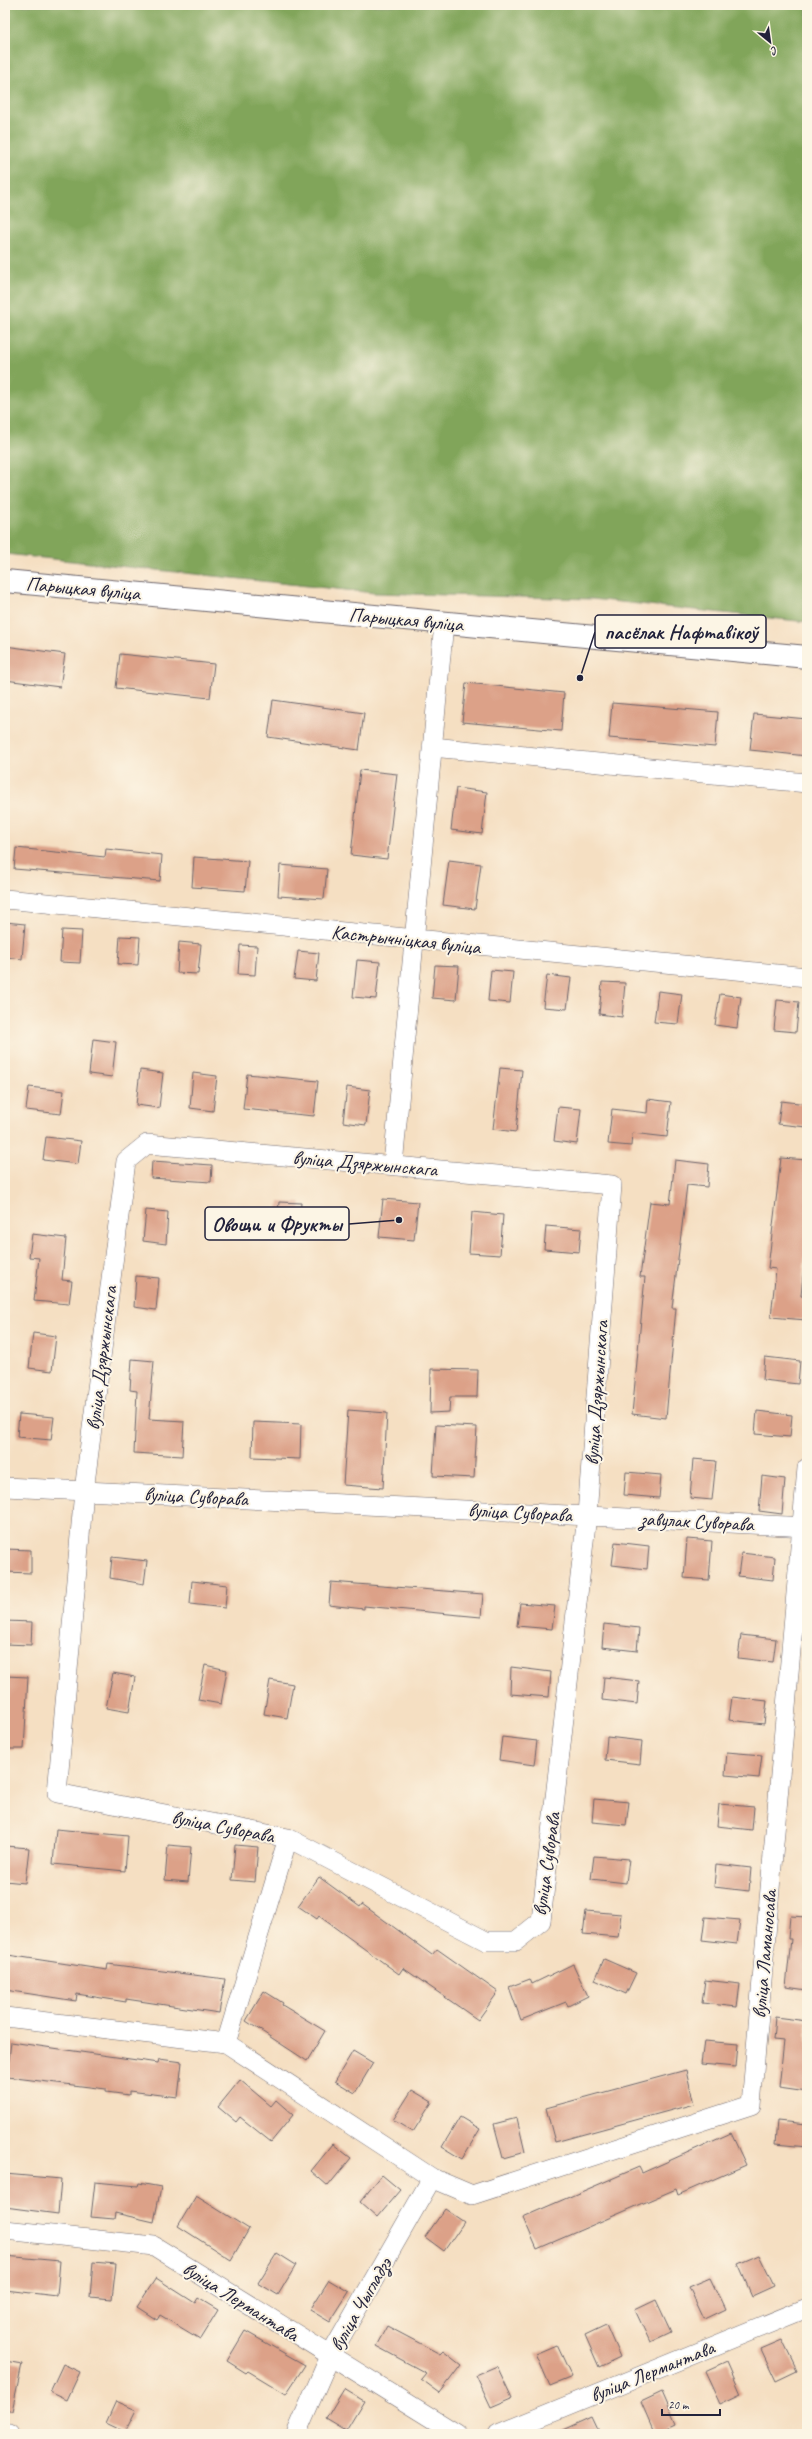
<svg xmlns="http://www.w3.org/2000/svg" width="812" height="2439" font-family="Caveat,sans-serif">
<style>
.forest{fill:#81a55a;stroke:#52644a}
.building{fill:#dca188}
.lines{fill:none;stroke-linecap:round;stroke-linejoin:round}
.minor-casing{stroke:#6c646a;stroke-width:20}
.secondary-casing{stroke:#6c646a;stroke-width:24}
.minor{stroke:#fff;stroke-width:19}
.secondary{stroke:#fff;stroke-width:22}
.labels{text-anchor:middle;stroke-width:4;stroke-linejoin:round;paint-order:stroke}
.street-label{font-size:20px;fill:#22223b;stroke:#fcf5e5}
.leader{fill:none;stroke:#22223b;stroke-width:1.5}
.callout-dot{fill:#22223b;stroke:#fcf5e5;stroke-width:1.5}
.callout{fill:#fcf5e5;stroke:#22223b;stroke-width:1.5}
.callout-label{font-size:21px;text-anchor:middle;font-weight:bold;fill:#22223b}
</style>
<rect width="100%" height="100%" fill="#fcf5e5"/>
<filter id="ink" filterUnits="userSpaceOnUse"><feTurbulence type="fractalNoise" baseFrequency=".025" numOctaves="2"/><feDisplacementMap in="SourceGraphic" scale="8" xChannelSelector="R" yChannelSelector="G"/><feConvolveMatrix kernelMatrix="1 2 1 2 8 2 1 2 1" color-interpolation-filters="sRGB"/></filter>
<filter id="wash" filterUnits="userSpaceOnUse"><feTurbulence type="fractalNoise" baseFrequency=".012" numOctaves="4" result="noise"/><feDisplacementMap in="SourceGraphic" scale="16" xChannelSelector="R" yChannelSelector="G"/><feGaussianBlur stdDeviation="0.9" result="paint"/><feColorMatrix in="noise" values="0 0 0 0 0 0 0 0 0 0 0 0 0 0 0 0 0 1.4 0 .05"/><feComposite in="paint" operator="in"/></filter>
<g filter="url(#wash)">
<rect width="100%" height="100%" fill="#f5dfc2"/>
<path class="forest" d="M5 5H807V622L592 599 374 593 5 554Z"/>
<g id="blocks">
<path class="building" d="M5 646 65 654 60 687 5 680Z
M120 654 214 664 210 698 116 688Z
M466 683 564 693 561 731 462 722Z
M273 700 364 713 359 750 268 737Z
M612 703 718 712 715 747 609 738Z
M754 714 807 719V756L750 750Z
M360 770 397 774 387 859 351 855Z
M456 788 487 792 482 834 451 830Z
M16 848 105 857 106 849 162 855 160 881 14 869Z
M194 857 248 861 245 891 192 887Z
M449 860 481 864 475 909 443 905Z
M280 865 327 869 324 899 278 896Z
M5 922 25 924 22 959 5 957Z
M62 930 82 931 80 963 60 962Z
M120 936 140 937 138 965 118 964Z
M179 942 201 944 198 974 177 973Z
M240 945 257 946 255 975 238 974Z
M298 951 319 953 316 981 294 979Z
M357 960 380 962 376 999 353 997Z
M435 965 459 966 456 1000 432 998Z
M491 970 513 972 510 1003 488 1001Z
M547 975 571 978 567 1009 543 1007Z
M602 982 625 983 622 1017 599 1014Z
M658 991 682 994 678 1024 654 1022Z
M720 994 741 997 737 1028 715 1025Z
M777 1000 799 1002 796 1032 774 1030Z
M93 1039 116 1042 112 1077 89 1074Z
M500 1068 522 1070 516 1132 493 1129Z
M140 1070 163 1073 159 1108 136 1105Z
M193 1073 217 1076 213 1111 190 1108Z
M247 1074 318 1081 314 1116 243 1109Z
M29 1087 64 1091 61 1114 26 1110Z
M347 1087 370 1090 366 1125 343 1122Z
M648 1099 671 1102 667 1137 632 1133 631 1146 608 1144 612 1109 647 1113Z
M781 1101 807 1104V1127L778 1124Z
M558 1107 581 1109 577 1144 554 1141Z
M46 1137 81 1141 78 1164 43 1160Z
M781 1158 807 1160V1237L801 1296 807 1297 806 1320 771 1317 776 1269 768 1268Z
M675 1160 709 1164 707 1187 687 1185 672 1308H676L666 1418 632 1414 645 1277H640L650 1202 670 1204Z
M152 1161 212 1165 211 1182 151 1178Z
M383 1199 418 1202 414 1240 379 1237Z
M279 1202 301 1203 298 1235 276 1233Z
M146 1210 168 1212 166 1244 143 1241Z
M472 1212 503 1215 500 1255 469 1253Z
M546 1226 581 1229 579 1252 544 1249Z
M32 1234 66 1238 62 1280 72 1281 69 1304 34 1301 39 1258 29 1257Z
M136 1276 159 1278 156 1310 134 1307Z
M33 1333 56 1336 52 1371 29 1368Z
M765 1357 800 1361 798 1384 763 1380Z
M132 1359 154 1361 149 1419 184 1421 182 1456 134 1453 137 1391 130 1390Z
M431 1369 478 1370 477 1397H450L449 1412 430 1413Z
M348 1410 387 1413 383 1488 343 1485Z
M757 1411 792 1415 790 1437 755 1434Z
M19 1414 54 1417 51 1440 17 1437Z
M253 1422 301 1424 300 1459 252 1457Z
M436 1425 477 1427 474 1478 433 1476Z
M693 1459 716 1461 712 1500 690 1498Z
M626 1472 661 1475 659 1498 624 1495Z
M762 1476 785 1479 782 1514 759 1511Z
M687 1539 712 1541 709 1580 684 1578Z
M615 1542 649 1546 647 1569 612 1565Z
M5 1549 31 1550V1573L5 1572Z
M741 1553 775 1557 773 1580 738 1576Z
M112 1557 147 1561 144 1584 110 1578Z
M192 1581 227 1585 225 1608 190 1604Z
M331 1582 483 1594 481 1617 364 1606V1609L329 1605Z
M520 1603 555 1606 552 1629 517 1626Z
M5 1621 32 1622 31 1645 5 1644Z
M604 1624 639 1628 637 1651 602 1647Z
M741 1635 776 1639 773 1662 738 1658Z
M205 1665 227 1670 221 1704 198 1700Z
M511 1667 551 1672 549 1697 510 1694Z
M113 1673 135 1677 129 1712 106 1708Z
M5 1676 28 1677 24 1749H5Z
M604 1677 639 1681 637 1704 602 1700Z
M270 1680 293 1684 287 1718 264 1714Z
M732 1697 767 1701 764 1724 729 1720Z
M502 1737 537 1741 534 1765 499 1760Z
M607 1737 642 1741 640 1764 605 1760Z
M727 1752 762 1755 759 1778 725 1775Z
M594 1799 629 1802 626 1825 592 1822Z
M719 1804 754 1807 752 1830 717 1826Z
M56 1829 128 1836 125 1871 53 1864Z
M168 1845 191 1847 188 1882 165 1880Z
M235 1845 258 1847 255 1882 232 1880Z
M5 1846 29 1848 25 1883 5 1881Z
M594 1856 629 1859 626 1883 591 1879Z
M716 1864 751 1868 749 1891 714 1887Z
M319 1877 360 1907 362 1904 432 1955 437 1949 498 1992 478 2020 403 1968 399 1974 319 1916 317 1919 298 1906Z
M586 1911 621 1914 618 1937 583 1934Z
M790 1916 807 1917V1990L786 1987 791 1939H788Z
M705 1917 740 1920 737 1944 702 1940Z
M8 1955 107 1970 108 1964 225 1979 219 2013 126 1999V2002L77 1994 76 2001 5 1990Z
M604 1959 636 1973 626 1994 595 1980Z
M573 1964 588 1996 568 2006 566 2002 521 2020 509 1987 530 1979 532 1984Z
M705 1980 740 1984 737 2007 702 2003Z
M264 1991 283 2003 282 2005 325 2031 307 2061 246 2021Z
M775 2017 807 2021V2092L779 2088 784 2041 773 2040Z
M704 2041 738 2044 736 2067 701 2064Z
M11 2042 158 2063 159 2059 182 2062 178 2097 129 2091V2095L106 2092V2089L7 2077Z
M353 2051 373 2063 355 2093 335 2081Z
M686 2070 694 2104 555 2142 546 2108Z
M240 2080 271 2106 276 2100 293 2115 271 2142 240 2117 236 2122 218 2107Z
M412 2090 432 2102 413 2132 393 2120Z
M460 2117 480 2129 462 2159 442 2147Z
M517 2118 525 2152 503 2158 494 2124Z
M777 2121 807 2124V2147L775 2144Z
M731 2133 746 2165 678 2195 676 2189 537 2249 523 2217 639 2167 642 2173Z
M333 2144 351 2158 328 2186 311 2171Z
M5 2174 61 2179 58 2214 5 2207Z
M382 2175 400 2190 377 2217 360 2202Z
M95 2182 138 2186 139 2183 161 2187 154 2222 115 2213 114 2219 91 2217Z
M196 2196 249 2229 231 2260 178 2226Z
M445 2209 464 2222 444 2251 425 2237Z
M277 2253 296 2265 278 2295 258 2283Z
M759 2255 774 2286 752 2296 738 2264Z
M5 2256 60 2261 57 2296 5 2290Z
M93 2262 116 2264 112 2299 90 2297Z
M156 2278 195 2303 198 2298 218 2310 200 2339 160 2315 157 2320 137 2307Z
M710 2278 725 2309 704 2319 689 2287Z
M329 2280 349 2292 330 2322 310 2310Z
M656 2300 671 2332 650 2342 635 2310Z
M606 2325 620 2357 599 2367 585 2335Z
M387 2326 440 2354 443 2351 461 2365 440 2393 421 2379 426 2373 376 2346Z
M245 2331 305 2365 286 2394 248 2371 246 2373 227 2361Z
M782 2340 797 2371 776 2381 761 2349Z
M557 2345 572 2377 550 2386 536 2354Z
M5 2361 22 2364 12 2411H5Z
M727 2362 741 2394 720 2404 705 2372Z
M63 2364 80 2372 67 2400 50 2392Z
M497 2366 512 2398 491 2407 476 2375Z
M344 2389 364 2401 346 2431 326 2419Z
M662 2392 676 2424 655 2434 641 2402Z
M116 2401 136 2410 125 2432 106 2423Z
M591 2417 599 2434H554Z"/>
</g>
</g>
<g filter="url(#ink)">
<use href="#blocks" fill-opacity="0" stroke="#6c646a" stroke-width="1"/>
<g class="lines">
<defs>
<path id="minor" d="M432 747 807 783
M5 899 807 977
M147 1144 612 1185 587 1515 541 1921 516 1941H486L288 1838 57 1793 84 1491 126 1161Z
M393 1165 444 623
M5 1487 807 1527
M5 2017 226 2043 432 2178 472 2195 751 2105 807 1468
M226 2043 288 1838
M5 2230 154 2246 457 2434
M5 2433 10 2434
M296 2434 330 2356 432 2178
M498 2434 807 2308"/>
<path id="secondary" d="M5 581 807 657"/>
</defs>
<use href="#minor" class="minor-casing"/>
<use href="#secondary" class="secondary-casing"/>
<use href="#minor" class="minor"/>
<use href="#secondary" class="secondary"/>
</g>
</g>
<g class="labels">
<g class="street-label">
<text transform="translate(83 588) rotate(5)" y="7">Парыцкая вуліца</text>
<text transform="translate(406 619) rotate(5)" y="7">Парыцкая вуліца</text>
<text transform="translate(406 939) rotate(6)" y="7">Кастрычніцкая вуліца</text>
<text transform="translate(365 1163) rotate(5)" y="7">вуліца Дзяржынскага</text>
<text transform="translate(101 1358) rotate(-83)" y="7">вуліца Дзяржынскага</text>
<text transform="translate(596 1393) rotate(-86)" y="7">вуліца Дзяржынскага</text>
<text transform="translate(196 1496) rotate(3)" y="7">вуліца Суворава</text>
<text transform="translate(520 1512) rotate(3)" y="7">вуліца Суворава</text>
<text transform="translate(697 1521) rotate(3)" y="7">завулак Суворава</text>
<text transform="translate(223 1826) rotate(11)" y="7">вуліца Суворава</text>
<text transform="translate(546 1864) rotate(-82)" y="7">вуліца Суворава</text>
<text transform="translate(764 1954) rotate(-85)" y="7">вуліца Ламаносава</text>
<text transform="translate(241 2301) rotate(32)" y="7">вуліца Лермантава</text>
<text transform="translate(360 2304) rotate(-60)" y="7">вуліца Чыгладзэ</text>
<text transform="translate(652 2371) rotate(-22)" y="7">вуліца Лермантава</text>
</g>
</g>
<path class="leader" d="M580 678L595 632M399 1220L349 1224"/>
<g class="callout-dot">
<circle cx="580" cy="678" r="4"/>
<circle cx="399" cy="1220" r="4"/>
</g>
<g class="callout">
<rect x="595" y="615" width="171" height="33" rx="4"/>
<rect x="205" y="1207" width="144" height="33" rx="4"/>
</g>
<g class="callout-label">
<text x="681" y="639">пасёлак Нафтавікоў</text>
<text x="277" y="1231">Овощи и Фрукты</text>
</g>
<rect width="812" height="2439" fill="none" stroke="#fcf5e5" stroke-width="20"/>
<g transform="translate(770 42) rotate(151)" stroke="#fcf5e5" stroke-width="3" paint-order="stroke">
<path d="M0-3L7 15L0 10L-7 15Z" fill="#22223b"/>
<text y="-6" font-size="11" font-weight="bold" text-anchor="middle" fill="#22223b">С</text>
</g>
<path d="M662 2409v6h58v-6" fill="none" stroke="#22223b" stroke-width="2"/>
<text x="668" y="2409" font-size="12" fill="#22223b" stroke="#fcf5e5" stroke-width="3" paint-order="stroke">20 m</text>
</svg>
